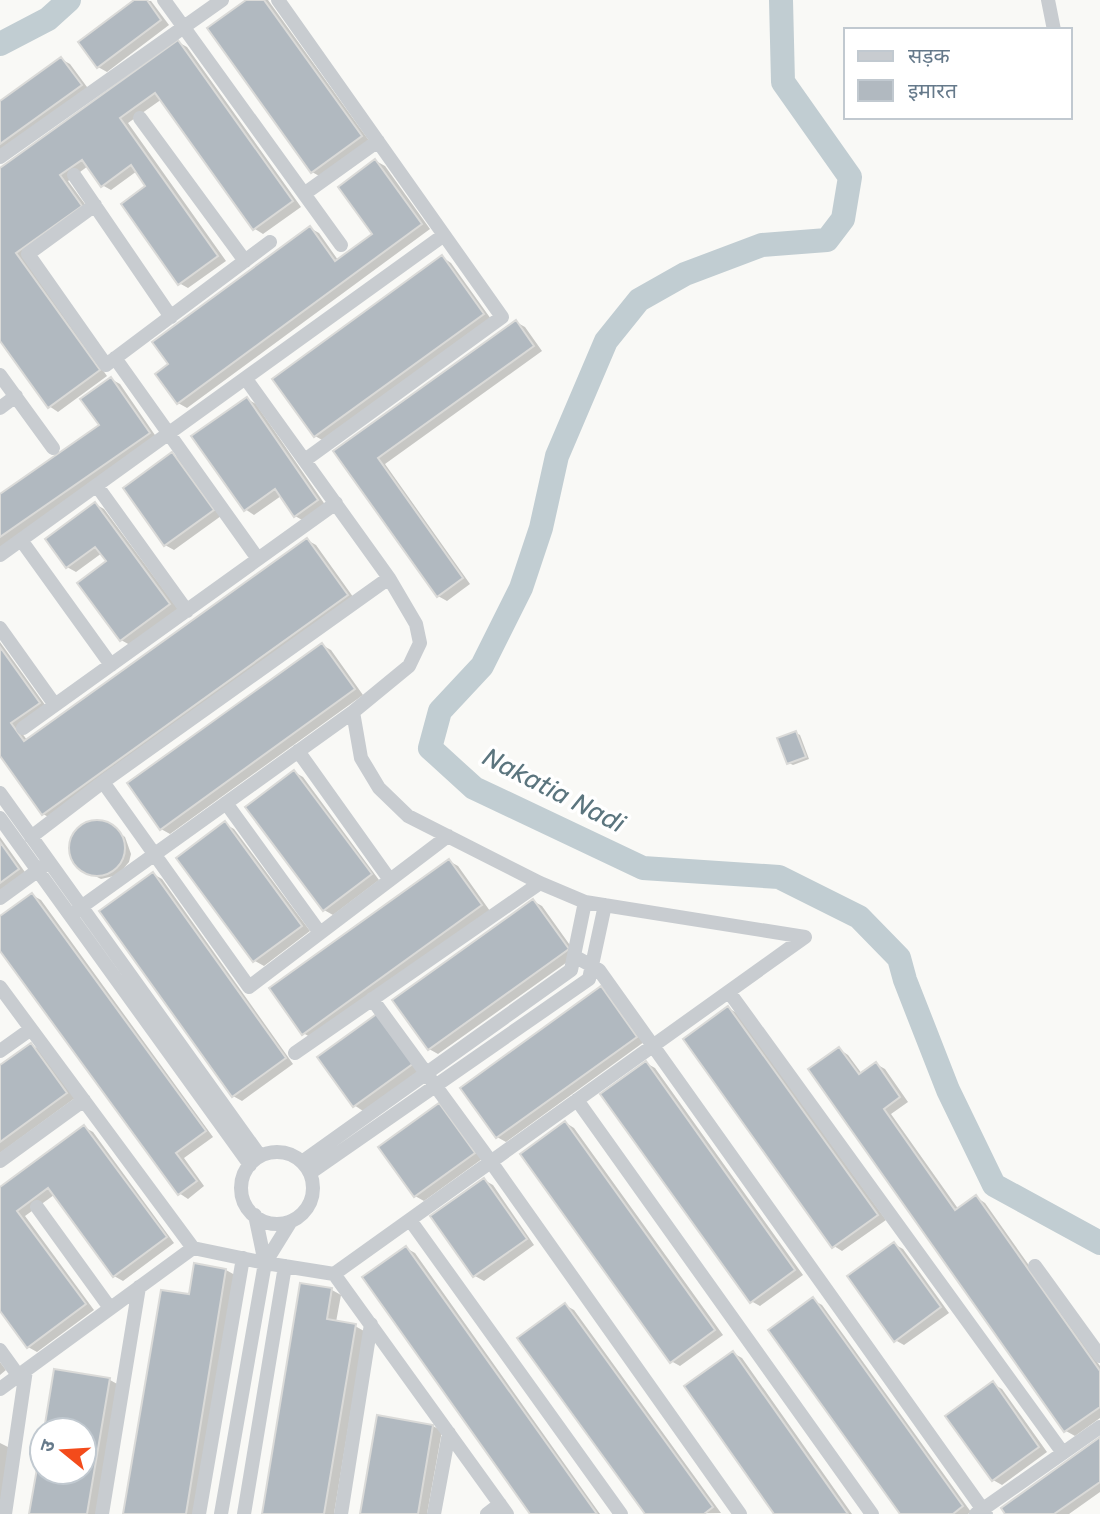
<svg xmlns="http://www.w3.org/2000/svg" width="1100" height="1514" font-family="Rubik,'Noto Sans Devanagari',sans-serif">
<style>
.shadow{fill:#0003}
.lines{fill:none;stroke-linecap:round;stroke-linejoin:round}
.river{stroke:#c1cdd2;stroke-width:24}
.building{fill:#b1b9c0;stroke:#dadad8;stroke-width:2}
.minor{stroke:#c8ccd0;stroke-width:14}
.labels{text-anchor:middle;stroke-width:7;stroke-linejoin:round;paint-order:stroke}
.water-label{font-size:26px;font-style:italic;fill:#5b757e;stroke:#fff}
</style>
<rect width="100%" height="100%" fill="#f9f9f6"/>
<path class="shadow" d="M137 0 151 1 169 25 107 72 98 67Z
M249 0H268L370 142 321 177 312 172Z
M178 42 187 47 301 207 263 234 255 229 162 99 128 123 226 261 188 288 179 283 148 186 137 171 111 190 102 185 88 166 68 181 90 211 24 259 107 376 58 412 49 406 0 338V170Z
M61 59 70 64 90 91 0 155V103Z
M376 161 385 166 430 229 187 408 178 403 158 374 310 228 319 233 338 260 374 234Z
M442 257 451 263 491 319 324 441 315 436Z
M516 322 525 327 542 351 385 464 470 584 447 601 438 596 335 451Z
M111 379 120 384 157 438 0 548V496L101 426Z
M247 399 256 404 326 506 304 521 295 516 281 496 254 515 245 509Z
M172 454 181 459 221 516 174 550 165 545Z
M95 504 104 509 178 609 130 645 121 640 108 562 102 553 76 572 67 567Z
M307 540 316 545 356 601 52 819 43 814 0 752V642L48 709 19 729 27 740Z
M322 645 331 650 363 695 170 834 161 829 129 784Z
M796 733 800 735 809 759 793 765 789 763Z
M294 772 303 777 379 880 333 915 324 910Z
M96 822 112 827 125 837 131 854 129 862 118 875 101 879 85 871 78 866 71 851 75 834 80 828Z
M225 824 234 829 310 931 264 966 255 961 178 859Z
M0 837 27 875 0 894Z
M449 861 458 866 490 911 312 1038 303 1033Z
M153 874 162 879 293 1064 242 1101 233 1096Z
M32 895 41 900 213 1137 184 1158 204 1186 188 1199 179 1193 0 948V919Z
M533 901 542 906 577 955 438 1054 429 1049 395 1000Z
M601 988 610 994 644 1042 506 1142 497 1137Z
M728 1008 737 1013 886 1220 842 1251 834 1246Z
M378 1015 422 1069 363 1111 354 1105Z
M31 1045 40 1050 75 1098 0 1153V1068Z
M839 1049 848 1055 862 1074 876 1064 885 1069 908 1102 891 1114 959 1210 976 1197 985 1203 1100 1366V1418L1075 1436 1066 1431 811 1070Z
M646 1063 655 1068 803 1275 760 1306 751 1301Z
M439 1105 448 1110 482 1159 424 1201 415 1196Z
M566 1123 574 1128 723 1335 680 1366 671 1361Z
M84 1127 93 1132 174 1243 123 1281 114 1276 54 1195 25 1216 94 1310 37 1352 28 1347 0 1308V1189Z
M484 1180 493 1185 534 1245 484 1281 475 1276Z
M894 1244 903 1249 949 1313 904 1345 895 1340Z
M406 1248 415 1253 600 1514H532Z
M226 1270 235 1275 195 1514H125L191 1296Z
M302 1285 332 1290 341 1295 336 1322 355 1326 364 1331 334 1514H264Z
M813 1300 822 1305 971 1512 968 1514H902Z
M565 1305 574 1310 721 1513 647 1514Z
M733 1353 742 1358 852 1514H776Z
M0 1362 6 1370 0 1375Z
M110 1380 119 1385 96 1514H31L42 1450V1472H84V1430H45Z
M993 1384 1002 1389 1047 1452 1002 1485 993 1480Z
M433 1426 442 1431 427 1514H362Z
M1100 1439V1492L1069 1514H1008Z
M0 1443 12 1449 0 1514Z"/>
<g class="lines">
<path class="river" d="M781 0 783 82 850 177 843 219 827 240 762 245 685 274 639 300 606 341 557 456 541 528 521 588 482 666 440 711 430 748 474 788 643 868 779 877 859 917 899 958 905 980 948 1090 994 1185 1100 1243
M0 44 48 19 69 0"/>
</g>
<path class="building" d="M134 0H147L161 20 97 68 78 42Z
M246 0H264L362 136 311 173 207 28Z
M178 40 293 201 253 230 155 93 120 118 218 256 178 285 121 204 145 186 131 165 101 187 82 160 60 175 82 206 16 253 100 370 48 408 0 341V168Z
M61 57 82 85 0 144V101Z
M375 159 422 224 177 404 155 374 168 364 152 342 310 226 335 261 372 234 338 187Z
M442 255 484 314 314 437 272 379Z
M516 320 534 346 378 458 463 578 437 597 333 451Z
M111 377 150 433 0 537V494L99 425 80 399Z
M247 397 318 500 294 517 275 489 244 511 191 436Z
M172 452 214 510 164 546 123 488Z
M95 502 170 604 120 641 77 583 106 561 95 547 66 568 45 539Z
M307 538 348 595 42 815 0 756V647L40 703 11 723 24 741Z
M322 643 355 689 160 830 127 783Z
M796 731 806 757 787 764 777 738Z
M294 770 372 874 323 911 245 807Z
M69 848a28 28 0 1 1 56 0a28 28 0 1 1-56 0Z
M225 821 302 926 253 962 176 858Z
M0 842 19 869 0 883Z
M449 859 482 905 302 1035 269 988Z
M153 872 286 1058 232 1097 99 911Z
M32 893 206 1131 176 1153 197 1181 178 1195 0 951V916Z
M533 899 569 949 428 1050 392 1000Z
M601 986 637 1037 496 1138 460 1088Z
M728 1006 878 1215 832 1248 683 1039Z
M378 1013 414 1063 353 1107 317 1057Z
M31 1043 67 1093 0 1142V1065Z
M839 1047 859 1074 876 1062 900 1097 884 1109 955 1210 976 1195 1100 1371V1407L1064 1432 808 1069Z
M646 1061 795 1270 750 1303 600 1094Z
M439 1103 475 1153 414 1197 378 1147Z
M565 1121 715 1330 670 1363 520 1154Z
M84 1125 167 1237 113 1277 48 1188 17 1211 86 1304 27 1348 0 1311V1187Z
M484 1178 527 1239 473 1277 430 1216Z
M894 1242 941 1307 894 1342 847 1276Z
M406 1246 597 1514H530L362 1277Z
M194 1263 226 1269 186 1514H123L161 1290 189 1294Z
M300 1283 332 1288 327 1319 356 1324 324 1514H262Z
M813 1297 963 1506 953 1514H900L768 1330Z
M565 1303 713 1507 704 1514H645L517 1338Z
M733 1351 848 1514H774L684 1386Z
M54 1369 110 1378 87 1514H29L42 1440V1472H84V1430H44Z
M993 1381 1039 1447 992 1481 945 1416Z
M377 1415 433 1425 418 1514H360Z
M1100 1437V1482L1054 1514H1005L1001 1508Z"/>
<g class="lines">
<path class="minor" d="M164 0 341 245
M278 0 502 317 305 460
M1048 0 1054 30
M140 118 245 261
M0 157 222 0
M74 175 171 317
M304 194 378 141
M95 205 28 254 106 365 270 242
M115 358 258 559
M0 375 53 448
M0 408 16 396
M97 486 187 611
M21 540 111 665
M0 555 444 235
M0 628 55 705
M353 712 361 758 379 788 408 816 540 883 585 902 805 937
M23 728 336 503
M298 751 390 880
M103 782 249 987 448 836
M0 793 260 1156
M226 803 320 933
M0 818 250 1165
M31 837 103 782 389 578
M0 898 44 866
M70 915 353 712 409 666 420 643 416 624 389 578 246 379
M574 956 599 970 986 1514
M0 987 193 1248
M729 992 1063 1453
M372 999 491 1162 740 1514
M0 1051 31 1029
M295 1053 540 883
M577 1100 872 1514
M241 1188a36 36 0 1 1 72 0a36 36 0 1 1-72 0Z
M0 1161 84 1100
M302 1162 571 970 585 902
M310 1173 589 979 605 905
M37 1207 110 1308
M255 1215 265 1263 291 1221
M410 1220 621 1514
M1035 1266 1100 1356
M334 1274 805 937
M0 1350 18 1375
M0 1389 193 1248 265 1263 334 1274 507 1514
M5 1514 26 1370
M102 1514 139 1287
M199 1514 243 1258
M221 1514 265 1263
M244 1514 285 1266
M341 1514 371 1324
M434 1514 449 1433
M487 1514 500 1504
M976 1514 1100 1427"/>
</g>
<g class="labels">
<g class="water-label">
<text transform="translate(554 790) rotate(27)" y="9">Nakatia Nadi</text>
</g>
</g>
<rect x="844" y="28" width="228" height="91" fill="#ffffff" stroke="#c1c9d0" stroke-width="2"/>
<rect x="858" y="51" width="35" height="10" fill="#c8ccd0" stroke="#c1c9d0" stroke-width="2"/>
<text x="908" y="63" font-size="21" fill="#65798a">सड़क</text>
<rect x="858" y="80" width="35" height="21" fill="#b1b9c0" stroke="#c1c9d0" stroke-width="2"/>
<text x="908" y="98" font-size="21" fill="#65798a">इमारत</text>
<g transform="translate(63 1451) rotate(288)"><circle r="33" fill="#ffffff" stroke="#c1c9d0" stroke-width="2"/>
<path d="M0-5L12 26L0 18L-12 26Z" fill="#f34b1b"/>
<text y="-10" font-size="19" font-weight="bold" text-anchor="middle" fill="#65798a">उ</text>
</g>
</svg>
